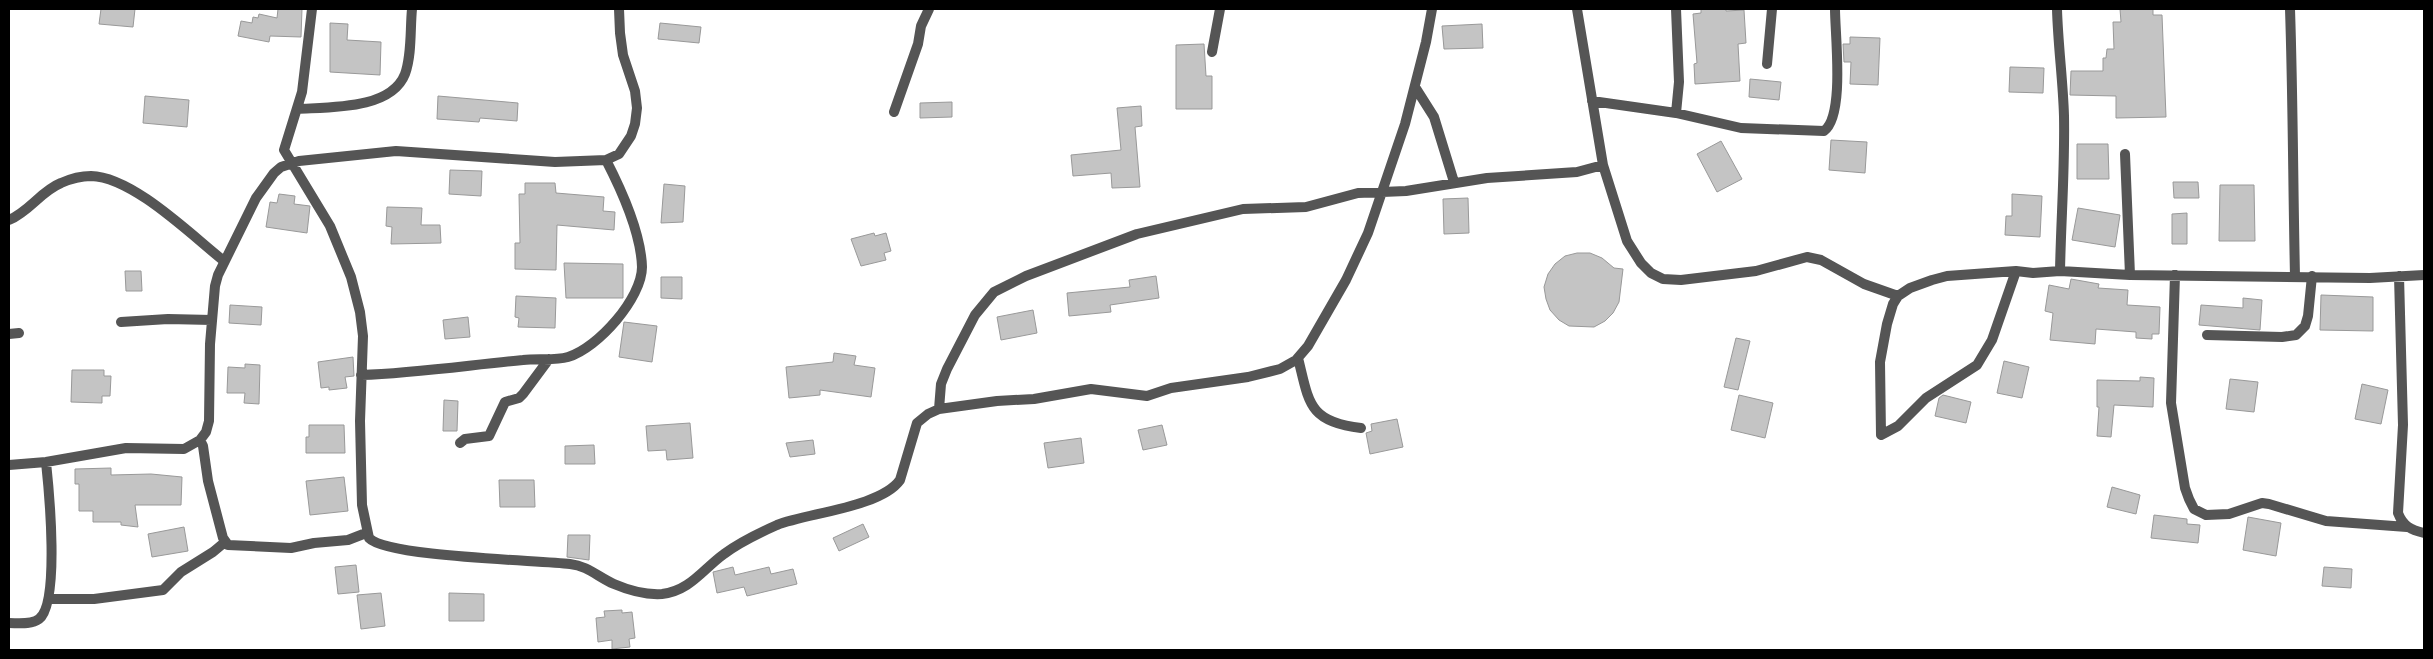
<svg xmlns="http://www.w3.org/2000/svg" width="2433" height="659" font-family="'Fira Sans',sans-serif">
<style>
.building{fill:#c4c4c4;stroke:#999}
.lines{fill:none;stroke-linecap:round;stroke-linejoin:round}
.street{stroke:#555;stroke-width:10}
</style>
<rect width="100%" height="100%" fill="#fff"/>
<path class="building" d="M101 9H135L133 27 99 24Z
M278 9H302L301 37 270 36 269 42 238 36 241 21 252 23 253 17 258 18 259 14 277 18Z
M1701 9H1726V11L1744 10 1746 43 1738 44 1740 81 1695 84 1694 64 1697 63 1693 14 1701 13Z
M2120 9H2153V15H2162L2166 117 2116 118V96L2070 95 2071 71H2103V58H2106L2107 49H2114L2113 22H2121Z
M330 23 348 24 347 40 381 42 380 75 330 72Z
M660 23 701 27 699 43 658 39Z
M1482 24 1483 48 1444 49 1442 26Z
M1850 37 1880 38 1878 85 1850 84 1851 62H1844L1843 44H1850Z
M1204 44 1206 76H1212V109H1176V45Z
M2010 67 2044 68 2043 93 2009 92Z
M1750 79 1781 82 1779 100 1749 97Z
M145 96 189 100 187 127 143 123Z
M438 96 518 103 517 121 480 118 479 122 437 119Z
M952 102V117L920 118V103Z
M1141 106 1142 126 1135 127 1140 187 1112 188 1111 173 1073 176 1071 155 1121 150 1117 108Z
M1831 140 1867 142 1865 173 1829 170Z
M1721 141 1742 179 1717 192 1697 154Z
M2077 144H2108L2109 179H2077Z
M450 170 482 171 481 196 449 194Z
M2173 182H2198L2199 198H2174Z
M525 183H555L556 193 604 197 603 211 615 212 614 230 557 225 556 270 515 269V243H520L519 194H525Z
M664 184 685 186 683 222 661 223Z
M2220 185H2254L2255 241H2219Z
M279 194 295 196 294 204 310 206 307 233 266 227 270 202 277 203Z
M2012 194 2042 196 2040 237 2005 235 2006 216H2012Z
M1468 198 1469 233 1444 234 1443 199Z
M387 207 422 208 421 225H440L441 243 391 244 392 227 386 226Z
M2078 208 2120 215 2115 247 2072 240Z
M2187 213V244H2172V214Z
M874 233 875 236 886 233 891 251 884 253 886 260 861 266 851 239Z
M1577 253H1590L1602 258 1614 268 1623 269 1619 302 1613 313 1605 321 1594 327 1569 326 1559 320 1550 310 1546 299 1544 287 1548 274 1555 264 1565 256Z
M564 263 623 264V298H566Z
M125 271H141L142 291H126Z
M1156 276 1159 298 1110 305 1111 312 1069 316 1067 293 1130 287 1129 280Z
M661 277H682V299L661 298Z
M2071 279 2099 284 2098 288 2128 290 2127 305 2160 307 2159 334H2152V339L2136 338V332L2096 329 2095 344 2050 340 2053 313 2045 311 2049 285 2069 289Z
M2321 295 2373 297V331L2320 330Z
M516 296 556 298 555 328 518 327 519 318 515 317Z
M2243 298 2262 300 2260 330 2199 325 2201 305 2243 308Z
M230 305 262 307 261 325 229 323Z
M1033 310 1037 333 1001 340 997 317Z
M468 317 470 337 445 339 443 320Z
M624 322 657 326 652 362 619 357Z
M1736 338 1750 341 1738 390 1724 387Z
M834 353 856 356 854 365 875 368 871 397 820 390V395L789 398 786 367 833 362Z
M353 357 354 376 345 377 347 388 329 390V387L321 388 318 362Z
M2004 361 2029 367 2022 398 1997 393Z
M245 364 260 365 259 404 244 403 245 393H227L228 367 245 368Z
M72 370H104V376H111L110 396H102V403L71 402Z
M2140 377 2154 378 2153 407 2114 405 2111 437 2097 436 2099 407H2097V380L2140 381Z
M2230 379 2258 382 2254 412 2226 409Z
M2362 384 2388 390 2381 424 2355 419Z
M1739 395 1773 403 1765 438 1731 430Z
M1943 395 1971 402 1966 423 1935 416 1939 398Z
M444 400 458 401 457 431H443Z
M1397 419 1403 447 1370 454 1366 433 1372 431 1371 424Z
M690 423 693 458 667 460 666 450 648 451 646 426Z
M309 425H344L345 453H306V437H309Z
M1162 425 1167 445 1143 450 1138 430Z
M1081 438 1084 463 1048 468 1044 443Z
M813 440 815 454 790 457 786 443Z
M594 445 595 464H565V446Z
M111 468V475L151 474 182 477 181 505H135L138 527 121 525V522H93V511H79V484H75V469Z
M344 477 348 511 310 515 306 481Z
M499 480H534L535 507H500Z
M2112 487 2140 495 2136 514 2107 507Z
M2154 515 2187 519V524L2200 525 2198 543 2151 538Z
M2248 517 2281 523 2276 556 2243 550Z
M863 524 869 537 839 551 833 538Z
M184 527 188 551 152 557 148 534Z
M568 535H590L589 560 567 557Z
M356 565 359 592 338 594 335 567Z
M733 567 735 575 769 567 771 574 793 569 797 584 747 596 744 587 717 593 713 572Z
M2324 567 2352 569 2351 588 2322 586Z
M381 593 385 626 361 629 357 595Z
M449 593 484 594V621H449Z
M622 610V613L632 612 635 638 629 639 630 647 612 649V640L598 642 596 618 605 617 604 611Z"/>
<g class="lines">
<path class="street" d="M312 9 302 92 284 150 330 226 351 277 360 312 363 336 360 421 362 505 369 538C387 557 535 560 570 564 588 566 598 577 614 584 628 590 646 595 662 594 690 591 703 569 724 554 740 542 759 533 777 525 808 513 881 507 900 480L917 423 928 414 939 409 997 401 1034 399 1091 389 1147 396 1171 388 1248 377 1280 369 1296 360 1308 346 1346 280 1368 233 1405 124 1426 42 1432 9
M1577 9 1603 165 1627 241 1641 263 1651 273 1663 279 1681 280 1756 271 1807 257 1821 260 1864 284 1898 296
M1676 9 1679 82 1676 113
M2057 9C2058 45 2063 81 2064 116 2065 168 2061 219 2060 271
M2290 9C2293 98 2293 187 2295 276
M1212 52 1220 9
M1767 64 1772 9
M1415 87 1434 117 1454 182
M1592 101 1676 113 1741 128 1824 131C1845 116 1835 35 1835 9
M297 109C329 107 391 110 405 74 412 55 410 29 412 9
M894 112 918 44 921 26 929 9
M2125 154 2130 275
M9 220C30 211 41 191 61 183 70 179 81 176 91 176 133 177 191 235 224 261
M2016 271 1992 340 1977 365 1926 398 1898 426 1881 435 1880 362 1887 324 1893 304 1898 296 1910 288 1932 280 1947 276 2016 271 2033 273 2060 271 2130 275 2370 278 2424 275
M2175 275 2171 403 2185 488 2189 499 2194 509 2206 515 2229 514 2262 503 2269 504 2326 521 2407 527
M2399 276 2403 425 2398 513C2403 526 2411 530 2424 533
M121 322 168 319 212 320
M9 334 19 333
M2207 335 2282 337 2296 335 2305 326 2308 316 2312 276
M1298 358C1309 402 1308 422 1361 428
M361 375C416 373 469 365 523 360 538 358 554 361 568 357 598 348 642 298 642 267 641 232 622 191 606 160
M939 409 941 384 947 369 975 315 994 292 1026 276 1137 234 1243 209 1306 207 1358 193 1406 191 1487 178 1577 172 1603 165
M200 440 203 446 208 481 223 538 228 545 291 548 314 543 348 540 366 533
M460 443 465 439 489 436 505 402 519 398 523 394 549 359
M9 465 46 462 126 448 184 449 200 440 206 432 209 421 210 344 215 286 218 275 256 198 274 173 281 167 299 161 396 151 555 162 606 160 619 154 631 136 635 124 637 108 635 91 623 55 620 33 619 9
M49 599H94L163 590 181 572 213 552 225 542
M9 623C18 623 31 625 39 619 60 603 49 490 46 462"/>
</g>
<rect width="2433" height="659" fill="none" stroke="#000000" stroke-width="20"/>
</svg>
